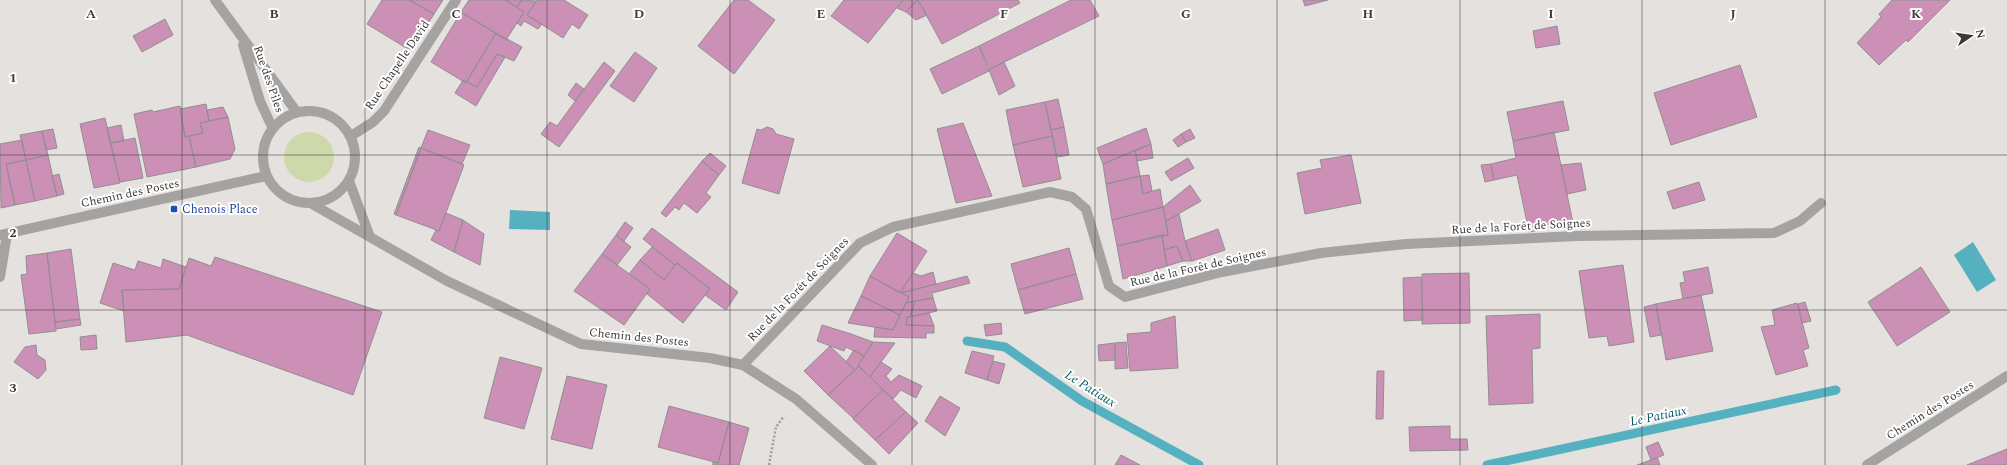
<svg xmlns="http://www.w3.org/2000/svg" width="2007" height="465" font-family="Spectral,serif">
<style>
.green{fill:#cdd8ab}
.water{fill:#55b1c0}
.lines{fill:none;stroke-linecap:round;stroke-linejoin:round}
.stream{stroke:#55b1c0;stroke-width:9}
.building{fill:#cc90b7;stroke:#928e90}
.path{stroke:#a09d9a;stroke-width:2.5;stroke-dasharray:2 2;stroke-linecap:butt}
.minor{stroke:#a5a3a2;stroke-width:10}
.grid{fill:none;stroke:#3d3b3a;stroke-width:1;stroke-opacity:0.55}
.transit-dot{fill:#1a4fb4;stroke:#fff;stroke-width:1.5}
.labels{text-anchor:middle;stroke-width:4;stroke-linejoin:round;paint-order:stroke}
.street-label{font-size:12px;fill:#3d3b3a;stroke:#fff}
.transit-label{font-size:12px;fill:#164399;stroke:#fff;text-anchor:start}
.water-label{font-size:13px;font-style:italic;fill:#065a64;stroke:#fff}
.grid-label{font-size:13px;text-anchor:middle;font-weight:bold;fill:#3d3b3a;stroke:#fff;stroke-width:4;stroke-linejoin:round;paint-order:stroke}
</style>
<rect width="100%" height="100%" fill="#e5e1de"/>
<path class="green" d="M284 157a25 25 0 1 1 50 0a25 25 0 1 1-50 0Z"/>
<path class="water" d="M510 210 550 212V230L509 229Z
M1973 242 1996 280 1977 292 1954 255Z"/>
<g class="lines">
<path class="stream" d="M967 341 1005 347 1082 401 1199 465
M1487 465 1836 390"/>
</g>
<path class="building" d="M382 0H409L434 14 411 51 367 24Z
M409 0H443L434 14Z
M469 0H505L524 12 506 40 461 12Z
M505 0H522L517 7Z
M522 0 536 1 527 15 542 24 538 29 524 21 521 26 517 23 524 12 517 7Z
M564 0 588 15 579 29 572 24 563 38 527 15 537 0Z
M734 0H748L775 20 734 74 698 46Z
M844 0H903L868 43 831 16Z
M903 0H917L906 12 897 8Z
M917 0 927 15 916 20 906 12Z
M918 0H1018L1020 3 942 44Z
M1071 0H1090L1099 16 990 69 979 46Z
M1303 0H1328L1305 6Z
M1892 0H1950L1908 42 1906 40 1879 65 1857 43 1881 17 1879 14Z
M461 12 496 33 466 83 431 62Z
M165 19 173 35 142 52 133 36Z
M1557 26 1560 44 1536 48 1533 31Z
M496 33 522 47 514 61 497 54 477 87 467 81Z
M979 46 989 71 942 94 930 69Z
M635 52 657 68 634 102 610 86Z
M497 54 505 57 476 106 455 93 463 80 477 87Z
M604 62 615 71 559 147 541 134 550 122 557 126Z
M1004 62 1015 86 999 95 989 70Z
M1740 65 1757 117 1671 145 1654 93Z
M576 83 584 89 575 101 568 95Z
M1058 99 1064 127 1051 130 1045 102Z
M1563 101 1569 130 1513 141 1507 112Z
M1045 102 1052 136 1013 145 1006 110Z
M206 104 209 121 200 123 203 133 185 137 180 109Z
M180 106 185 137 189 136 196 167 147 177 134 114 152 110 153 112Z
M223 107 228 117 209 121 207 110Z
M228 117 235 149 230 159 196 167 189 136 203 133 200 123Z
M105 118 120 183 94 188 80 124Z
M963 123 992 196 956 203 937 129Z
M121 125 124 141 110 143 107 128Z
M767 127 773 129 776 134 794 139 779 194 742 183 757 129 761 130Z
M1064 127 1069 155 1057 157 1051 130Z
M1146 128 1151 144 1103 164 1097 148Z
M53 129 57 148 46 150 42 131Z
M1190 129 1195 138 1186 142 1181 134Z
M428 130 470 145 462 164 421 148Z
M42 131 48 155 26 160 20 135Z
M1554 132 1573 223 1529 232 1517 175 1494 180 1491 164 1516 158 1513 141Z
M1181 134 1186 142 1178 147 1173 140Z
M1052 136 1061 179 1023 187 1013 145Z
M135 138 143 178 120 182 110 143Z
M22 140 26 160 6 164 15 205 1 208 0 144Z
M1151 144 1153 158 1137 161 1135 150Z
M419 147 421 148 396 215 394 214Z
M421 148 464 165 439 231 396 215Z
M1135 150 1140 176 1106 184 1103 164Z
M710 153 726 166 719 175 702 161Z
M48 155 57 196 35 201 26 160Z
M1351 155 1361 203 1305 214 1297 173 1322 168 1320 160Z
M1188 158 1194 168 1171 181 1165 172Z
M26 160 35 201 15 205 6 164Z
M702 161 719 175 706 193 711 197 697 213 684 203 679 210 675 207 666 217 661 213Z
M1581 163 1586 190 1567 194 1561 165Z
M1491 164 1494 180 1485 182 1481 165Z
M59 174 64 194 57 196 52 176Z
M1149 175 1152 191 1143 194 1140 176Z
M1140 176 1143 194 1160 189 1163 207 1112 220 1106 184Z
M1699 182 1705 200 1673 209 1667 192Z
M1190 185 1201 201 1166 221 1163 207Z
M1163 207 1168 235 1117 246 1112 220Z
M446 213 463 220 454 252 431 240 436 230 439 231Z
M1179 214 1185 241 1192 261H1183L1177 246 1164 250 1162 235H1168L1166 221Z
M463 220 484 234 480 265 454 252Z
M625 222 633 228 624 241 616 235Z
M652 228 738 292 726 310 705 295 710 289 677 263 675 265 643 239Z
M1218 229 1225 250 1192 261 1185 241Z
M897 233 927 251 900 293 870 276Z
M616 235 631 247 617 265 602 254Z
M1162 235 1167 266 1123 279 1117 246Z
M1177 246 1183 261 1167 266 1164 250Z
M652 247 675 265 664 280 640 260Z
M1069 248 1076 274 1018 290 1011 264Z
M71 249 80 319 55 322 47 253Z
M47 253 56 331 29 334 21 275 27 274 26 256Z
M602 254 650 289 624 325 574 291Z
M215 257 382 312 353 395 187 335 126 342 122 290 179 289 189 258 211 266Z
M163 259 186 267 179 289 122 290 124 311 100 303 113 263 135 270 138 261 161 268Z
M640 260 664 280 677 263 710 289 683 323 647 294 650 289 629 274Z
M1623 265 1634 342 1609 346 1607 336 1589 338 1579 271Z
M1708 267 1713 293 1683 299 1680 283 1685 282 1683 272Z
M1921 267 1950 312 1897 346 1868 302Z
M933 272 936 284 900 293 913 273 921 276Z
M1469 273 1470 323 1422 324V274Z
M1076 274 1083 299 1025 314 1018 290Z
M870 276 909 297 900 315 861 296Z
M967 276 970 283 932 293 933 298 906 303 909 297 902 293Z
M1421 277 1423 320 1404 321 1403 278Z
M1701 295 1713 351 1666 360 1656 304Z
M861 296 900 315 893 330 848 323Z
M933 298 937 311 910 317 915 301Z
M915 301 910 317H907L906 325 934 326V333H926V338L874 337 875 327 893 330 906 303Z
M1805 302 1811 321 1802 323 1798 304Z
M1797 303 1809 348 1803 350 1808 366 1776 375 1761 327 1775 325 1772 310Z
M1656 304 1661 335 1650 337 1644 307Z
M929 313 934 326 906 325 907 317Z
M1540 314V348L1532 349 1533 403 1489 405 1486 316Z
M1175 316 1178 368 1130 371 1127 334 1151 332V323Z
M80 319 81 325 56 329 55 322Z
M1001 323 1002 334 986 336 984 325Z
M822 325 851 334 873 342 864 356 846 347 844 351 817 341Z
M96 335 97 349 81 350 80 337Z
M873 342 895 343 870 377 858 366Z
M1126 342 1128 368 1115 369V343Z
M1115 343V360L1099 361 1098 345Z
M36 345 37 355 45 360 46 370 38 379 14 362 25 347Z
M830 346 855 370 828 395 804 371Z
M854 350 864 356 858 366H859L855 370 846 362Z
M972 351 994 356 987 380 965 373Z
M500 357 542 368 524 429 484 418Z
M993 361 1005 364 999 384 987 380Z
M881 362 892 369 886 376 891 382 899 375 922 386 916 398 901 390 893 399 870 377Z
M859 366 883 390 853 418 828 395Z
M1377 371H1384L1383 419H1376Z
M567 376 607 385 592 449 551 439Z
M883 390 906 412 875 440 853 419Z
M940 396 960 408 945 436 925 421Z
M669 406 729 422 718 463 658 447Z
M906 412 918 423 889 454 875 440Z
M729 422 749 428 739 465H713V462L718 463Z
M1450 426V439H1467L1468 450 1410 451 1409 427Z
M1658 442 1664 455 1651 460 1646 447Z
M2007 449V465H1967Z
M1121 455 1140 465H1115Z
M1657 457 1660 465H1637L1651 460Z"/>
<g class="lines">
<path class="path" d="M769 465 776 427 784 416"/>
<path class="minor" d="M215 0 296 111
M243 45 260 101 272 127
M263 157a46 46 0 1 1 92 0a46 46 0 1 1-92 0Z
M351 136 373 122 384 111 456 0
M349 181 370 237
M312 204 447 281 581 344 710 358 743 365 796 399 872 465
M0 235 266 176
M0 277 7 234
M743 365 860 243 893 227 1050 192 1072 197 1086 209 1109 286 1125 297 1222 272 1321 253 1406 244 1577 236 1774 233 1800 221 1821 203
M1867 465 2007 376"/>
</g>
<path class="grid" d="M182 0V465M365 0V465M547 0V465M730 0V465M912 0V465M1095 0V465M1277 0V465M1460 0V465M1642 0V465M1825 0V465M0 155H2007M0 310H2007"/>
<rect class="transit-dot" x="170" y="205" width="8" height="8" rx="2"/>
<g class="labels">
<g class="street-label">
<text transform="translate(397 65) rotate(-56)" y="4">Rue Chapelle David</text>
<text transform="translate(269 79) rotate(71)" y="4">Rue des Piles</text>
<text transform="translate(130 193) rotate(-12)" y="4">Chemin des Postes</text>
<text transform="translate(1521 226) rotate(-3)" y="4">Rue de la Forêt de Soignes</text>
<text transform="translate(1198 267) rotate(-13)" y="4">Rue de la Forêt de Soignes</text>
<text transform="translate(798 289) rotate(-46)" y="4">Rue de la Forêt de Soignes</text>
<text transform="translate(639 337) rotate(6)" y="4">Chemin des Postes</text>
<text transform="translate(1930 410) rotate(-32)" y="4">Chemin des Postes</text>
</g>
<g class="transit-label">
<text x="182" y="213">Chenois Place</text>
</g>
<g class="water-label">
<text transform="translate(1091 388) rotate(32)" y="5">Le Patiaux</text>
<text transform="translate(1658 415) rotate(-12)" y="5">Le Patiaux</text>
</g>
</g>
<g class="grid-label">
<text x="91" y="18">A</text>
<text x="274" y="18">B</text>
<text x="456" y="18">C</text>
<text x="639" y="18">D</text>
<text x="821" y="18">E</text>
<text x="1004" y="18">F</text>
<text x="1186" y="18">G</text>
<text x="1368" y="18">H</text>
<text x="1551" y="18">I</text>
<text x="1733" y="18">J</text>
<text x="1916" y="18">K</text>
<text x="13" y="82">1</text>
<text x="13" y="237">2</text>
<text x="13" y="392">3</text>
</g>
<g transform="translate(1971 36) rotate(77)" stroke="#ffffff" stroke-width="3" paint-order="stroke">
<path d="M0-3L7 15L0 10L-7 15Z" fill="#3d3b3a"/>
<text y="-6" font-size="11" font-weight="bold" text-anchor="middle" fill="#3d3b3a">N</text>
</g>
</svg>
